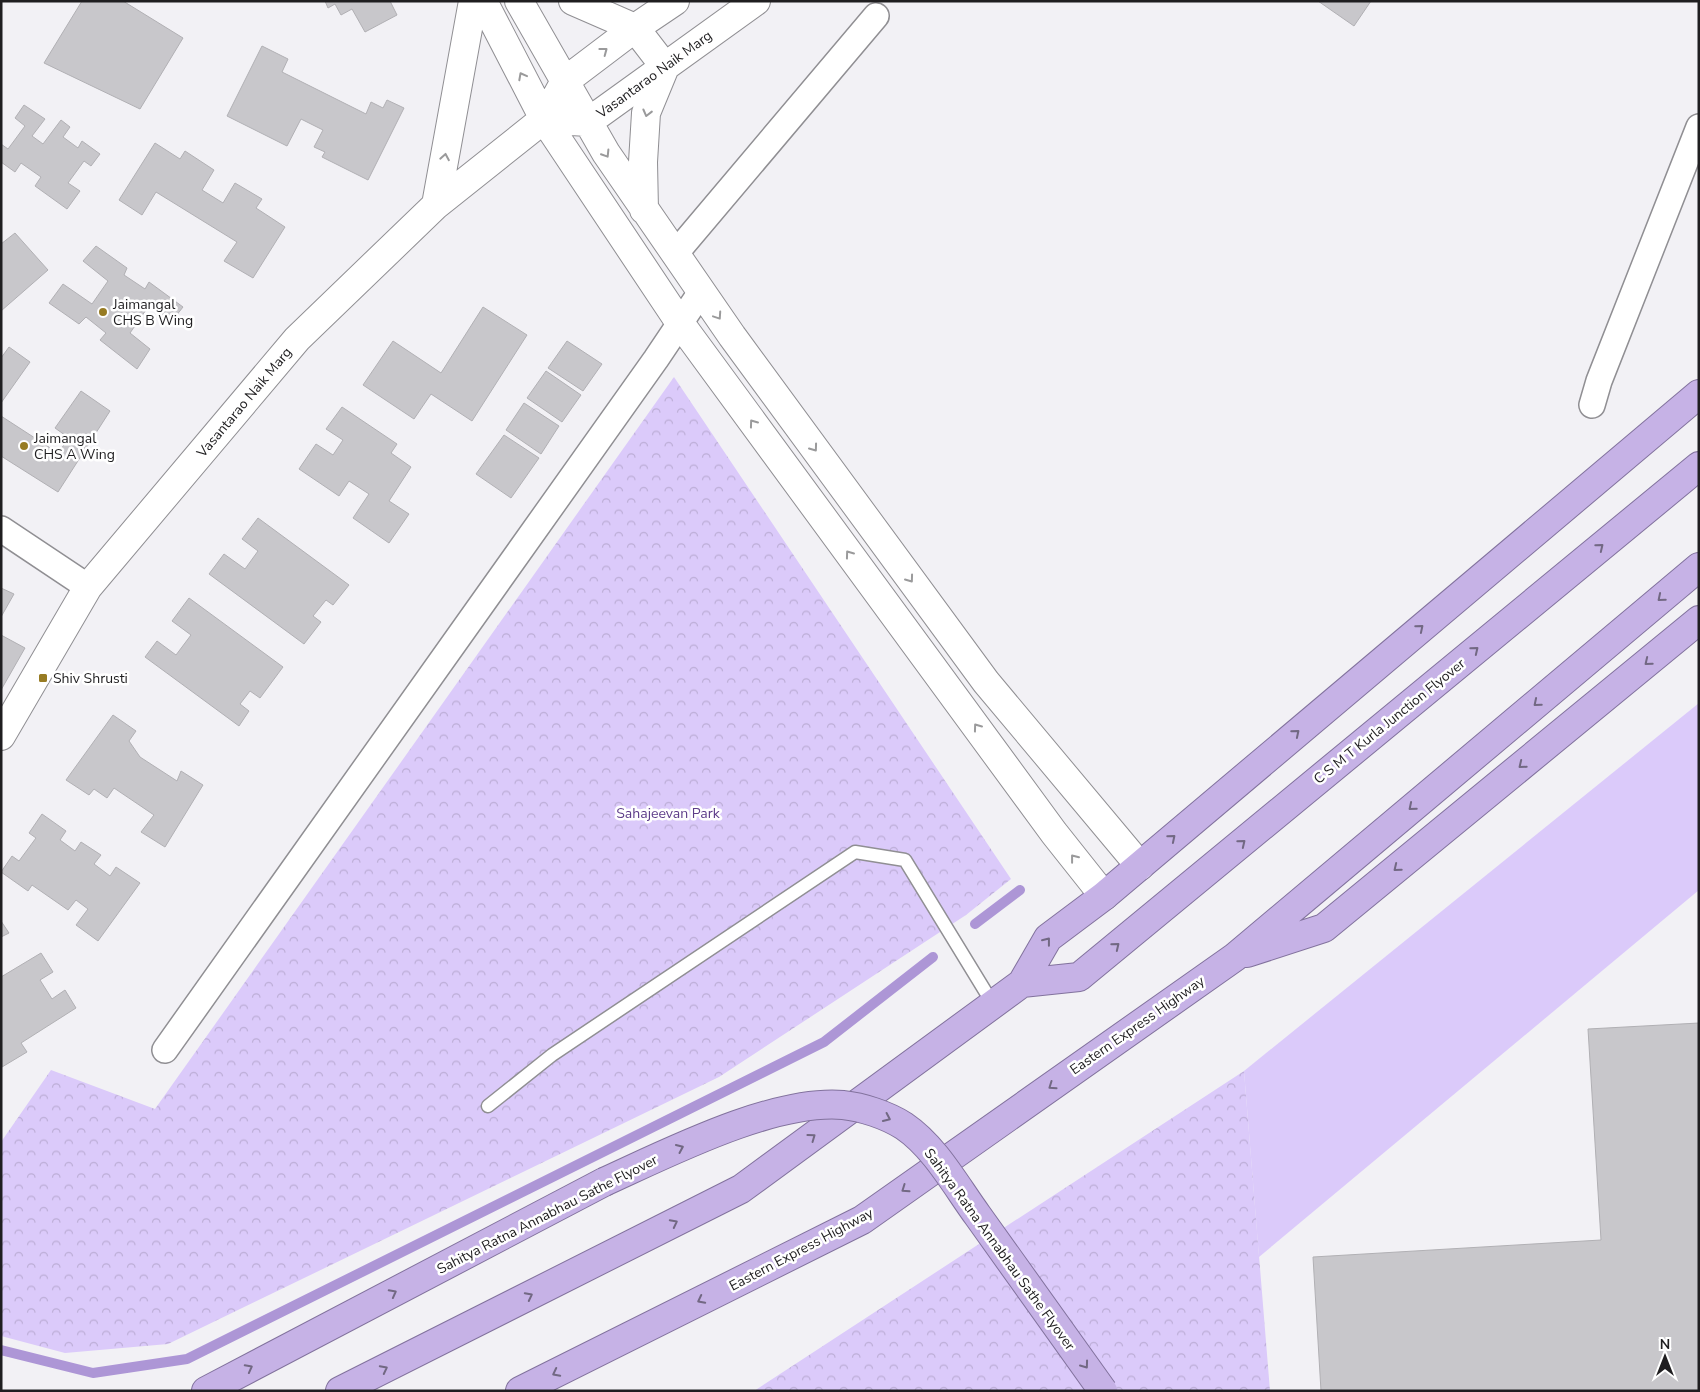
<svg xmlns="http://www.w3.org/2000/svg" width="1700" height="1392" font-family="'Nunito Sans',sans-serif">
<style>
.grass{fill:#dbcafa}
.park{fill:url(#park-crowns)}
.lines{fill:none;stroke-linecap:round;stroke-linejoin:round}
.stream{stroke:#ad96d6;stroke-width:10}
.building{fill:#c8c7cb;stroke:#b1b0b4}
.service-casing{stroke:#908f93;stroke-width:15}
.minor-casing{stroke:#908f93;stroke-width:28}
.tertiary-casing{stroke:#908f93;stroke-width:30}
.trunk-casing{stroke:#82729d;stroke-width:30}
.service{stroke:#fff;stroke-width:12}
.minor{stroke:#fff;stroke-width:25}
.tertiary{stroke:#fff;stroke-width:28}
.trunk{stroke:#c6b2e6;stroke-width:28}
.trunk-bridge-casing{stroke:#82729d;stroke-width:30;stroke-linecap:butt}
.trunk-bridge{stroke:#c6b2e6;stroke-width:28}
.oneway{stroke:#9a9a9b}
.oneway2{stroke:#726883}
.poi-dot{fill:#977b23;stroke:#fff;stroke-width:2}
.labels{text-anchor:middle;stroke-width:5;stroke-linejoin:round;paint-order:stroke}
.street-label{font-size:14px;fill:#1f1e20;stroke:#fff}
.poi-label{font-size:14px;fill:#1f1e20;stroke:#fff;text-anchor:start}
.park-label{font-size:14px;fill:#5d3c89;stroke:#fff}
</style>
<defs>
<pattern id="park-crowns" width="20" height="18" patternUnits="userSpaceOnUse" patternTransform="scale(1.25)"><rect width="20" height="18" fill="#dbcafa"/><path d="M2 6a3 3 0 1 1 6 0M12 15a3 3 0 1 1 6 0" fill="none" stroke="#bcadd6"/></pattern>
</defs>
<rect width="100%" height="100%" fill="#f2f1f5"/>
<path class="grass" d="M1699 703V890L1259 1257 1244 1071Z"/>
<path class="park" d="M674 377 1011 879 966 915 719 1077 168 1344 65 1353 1 1336V1142L51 1070 155 1109Z
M1244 1071 1270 1391H754Z"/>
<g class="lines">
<path class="stream" d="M975 924 1020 890
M1 1350 93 1373 187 1359 824 1042 933 957"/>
</g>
<path class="building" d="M82 1H123L183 38 140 109 44 63Z
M325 1H390L397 15 365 32 352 9 341 15 335 4 328 8Z
M1318 1H1371L1354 26Z
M262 46 288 59 282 72 366 114 371 102 383 108 387 100 404 108 368 180 322 157 325 152 314 147 323 130 301 119 287 146 227 116Z
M24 105 45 119 32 136 43 144 61 120 70 127 63 137 78 148 82 141 100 154 91 166 84 161 68 183 80 191 67 209 35 186 41 177 21 163 15 172 1 162V144L8 149 25 126 15 118Z
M155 143 180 159 185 151 214 170 202 190 223 203 235 183 262 199 256 208 285 227 253 278 224 261 237 242 156 192 142 215 119 200Z
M15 233 48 270 1 311V244Z
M96 246 127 268 124 275 145 289 149 282 183 307 172 321 148 307 130 333 150 349 137 369 100 340 106 333 86 317 79 324 49 303 63 284 92 304 108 281 83 261Z
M483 307 527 335 472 421 431 394 414 419 363 385 393 341 441 373Z
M567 341 602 364 583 391 548 368Z
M9 347 30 362 1 403V358Z
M546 371 581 395 562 422 527 398Z
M81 391 110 411 58 492 1 456V416L58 453 69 438 55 428Z
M524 403 559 426 541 454 506 430Z
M342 407 397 444 391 453 411 467 389 501 409 514 389 543 353 518 369 494 349 481 339 496 299 469 316 444 333 455 343 440 326 429Z
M504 435 539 458 511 498 476 474Z
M258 518 349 585 333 605 326 600 313 616 321 622 304 644 209 574 224 554 245 569 258 551 242 539Z
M1 588 14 594 1 617Z
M189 598 283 667 260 698 250 691 240 704 249 711 239 726 145 657 157 641 176 655 191 635 172 621Z
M1 635 25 648 1 690Z
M113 715 136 731 129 741 140 757 177 781 181 771 203 785 165 847 141 832 154 815 114 788 107 798 94 789 89 795 66 780Z
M42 814 66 831 60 840 75 851 81 842 101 855 94 864 110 876 116 867 140 883 98 941 76 925 88 909 76 900 68 910 32 885 28 891 1 872 12 856 19 861 36 838 29 833Z
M1 921 9 933 1 937Z
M41 953 53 972 40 980 52 999 65 990 76 1008 21 1043 27 1052 2 1067 1 977Z
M1699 1023V1391H1321L1313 1257 1601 1240 1588 1029Z"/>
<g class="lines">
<defs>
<path id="service" d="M488 1106 552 1055 855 852 905 860 993 1004"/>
<path id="minor" d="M675 254 876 16
M1592 405 1599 381 1699 127
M1 529 88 587
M165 1050 656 359 701 292"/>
<path id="tertiary" d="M483 1 544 119 680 323 1054 833 1104 896
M519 1 606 153 732 336 986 682 1140 866
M573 1 635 28 665 67 646 113 643 162 644 210
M571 121 588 122 756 1
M436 205 473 1
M1 736 88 587 297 339 436 205 544 119 565 81 635 28 675 1"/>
<path id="trunk" d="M1247 953 1324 928 1699 620
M1022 983 1079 977 1699 466
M206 1391 604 1182
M340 1391 741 1189 1022 983 1048 938 1104 896 1699 394
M520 1391 862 1220 1235 957 1699 567"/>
</defs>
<use href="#service" class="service-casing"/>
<use href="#minor" class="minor-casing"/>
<use href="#tertiary" class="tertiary-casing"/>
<use href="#trunk" class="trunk-casing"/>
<use href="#service" class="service"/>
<use href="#minor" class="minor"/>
<use href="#tertiary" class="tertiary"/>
<use href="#trunk" class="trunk"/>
<defs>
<path id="trunk-bridge" d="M604 1182C668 1153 773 1099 843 1105 862 1107 887 1115 904 1126 935 1147 956 1186 978 1216 1019 1274 1061 1332 1103 1391"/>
</defs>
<use href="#trunk-bridge" class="trunk-bridge-casing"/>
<use href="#trunk-bridge" class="trunk-bridge"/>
</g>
<defs><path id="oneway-chevron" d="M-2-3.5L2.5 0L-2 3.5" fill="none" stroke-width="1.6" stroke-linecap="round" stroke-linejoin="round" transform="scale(1.25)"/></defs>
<g class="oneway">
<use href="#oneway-chevron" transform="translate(604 51) rotate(-37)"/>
<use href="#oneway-chevron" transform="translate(522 76) rotate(-118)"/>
<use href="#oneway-chevron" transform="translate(647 113) rotate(104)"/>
<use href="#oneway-chevron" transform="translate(606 154) rotate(58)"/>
<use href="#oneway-chevron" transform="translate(445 157) rotate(-80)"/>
<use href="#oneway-chevron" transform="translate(718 316) rotate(56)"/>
<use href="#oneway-chevron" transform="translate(753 423) rotate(-126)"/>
<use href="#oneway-chevron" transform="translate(814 448) rotate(54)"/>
<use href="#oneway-chevron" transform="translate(849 554) rotate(-126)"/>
<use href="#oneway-chevron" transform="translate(910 579) rotate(54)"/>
<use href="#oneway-chevron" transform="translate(977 727) rotate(-126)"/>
<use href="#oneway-chevron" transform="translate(1074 858) rotate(-128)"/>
</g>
<g class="oneway2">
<use href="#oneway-chevron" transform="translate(1600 547) rotate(-39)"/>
<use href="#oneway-chevron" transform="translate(1661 598) rotate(140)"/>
<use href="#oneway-chevron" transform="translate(1420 628) rotate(-40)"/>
<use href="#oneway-chevron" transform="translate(1475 650) rotate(-39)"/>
<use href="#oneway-chevron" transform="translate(1648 662) rotate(141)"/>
<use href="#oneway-chevron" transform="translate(1537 703) rotate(140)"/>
<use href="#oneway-chevron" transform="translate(1296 733) rotate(-40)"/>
<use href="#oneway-chevron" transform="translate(1522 765) rotate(141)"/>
<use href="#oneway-chevron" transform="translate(1412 807) rotate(140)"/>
<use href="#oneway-chevron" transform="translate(1172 838) rotate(-40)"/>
<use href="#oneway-chevron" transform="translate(1242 843) rotate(-39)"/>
<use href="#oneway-chevron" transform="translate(1397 868) rotate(141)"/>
<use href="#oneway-chevron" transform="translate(1047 941) rotate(-52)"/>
<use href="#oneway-chevron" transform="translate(1116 946) rotate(-39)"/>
<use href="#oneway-chevron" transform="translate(1052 1086) rotate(145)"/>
<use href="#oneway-chevron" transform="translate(887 1118) rotate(25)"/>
<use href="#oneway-chevron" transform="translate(812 1137) rotate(-36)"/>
<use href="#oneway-chevron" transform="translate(680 1148) rotate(-24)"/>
<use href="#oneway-chevron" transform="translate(905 1189) rotate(145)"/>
<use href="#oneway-chevron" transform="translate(674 1223) rotate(-27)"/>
<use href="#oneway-chevron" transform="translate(393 1293) rotate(-28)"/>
<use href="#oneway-chevron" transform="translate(529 1296) rotate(-27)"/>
<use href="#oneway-chevron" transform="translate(701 1300) rotate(153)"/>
<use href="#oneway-chevron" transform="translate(1085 1365) rotate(54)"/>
<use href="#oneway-chevron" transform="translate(249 1368) rotate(-28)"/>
<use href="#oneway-chevron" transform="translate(384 1369) rotate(-27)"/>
<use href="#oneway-chevron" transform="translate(556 1373) rotate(153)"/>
</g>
<g class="poi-dot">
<circle cx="103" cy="312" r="5"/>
<circle cx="24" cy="446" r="5"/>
<rect x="38" y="673" width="10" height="10" rx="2.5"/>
</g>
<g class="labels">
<g class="street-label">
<text transform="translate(654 74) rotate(-36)" y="5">Vasantarao Naik Marg</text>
<text transform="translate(244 402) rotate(-50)" y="5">Vasantarao Naik Marg</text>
<text transform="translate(1389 721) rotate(-39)" y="5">C S M T Kurla Junction Flyover</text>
<text transform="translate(1137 1025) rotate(-35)" y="5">Eastern Express Highway</text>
<text transform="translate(547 1214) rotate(-27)" y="5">Sahitya Ratna Annabhau Sathe Flyover</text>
<text transform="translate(801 1249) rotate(-28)" y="5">Eastern Express Highway</text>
<text transform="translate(1000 1249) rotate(54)" y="5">Sahitya Ratna Annabhau Sathe Flyover</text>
</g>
<g class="poi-label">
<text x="113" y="309">Jaimangal<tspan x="113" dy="16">CHS B Wing</tspan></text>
<text x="34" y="443">Jaimangal<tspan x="34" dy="16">CHS A Wing</tspan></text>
<text x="53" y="683">Shiv Shrusti</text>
</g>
<g class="park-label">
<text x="668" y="818">Sahajeevan Park</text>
</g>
</g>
<rect width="1700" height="1392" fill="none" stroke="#1f1e20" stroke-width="5"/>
<g transform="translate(1665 1357)" stroke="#ffffff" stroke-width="4" paint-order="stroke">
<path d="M0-4L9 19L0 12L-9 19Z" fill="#1f1e20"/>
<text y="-8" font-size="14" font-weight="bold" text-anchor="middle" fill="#1f1e20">N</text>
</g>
</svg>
